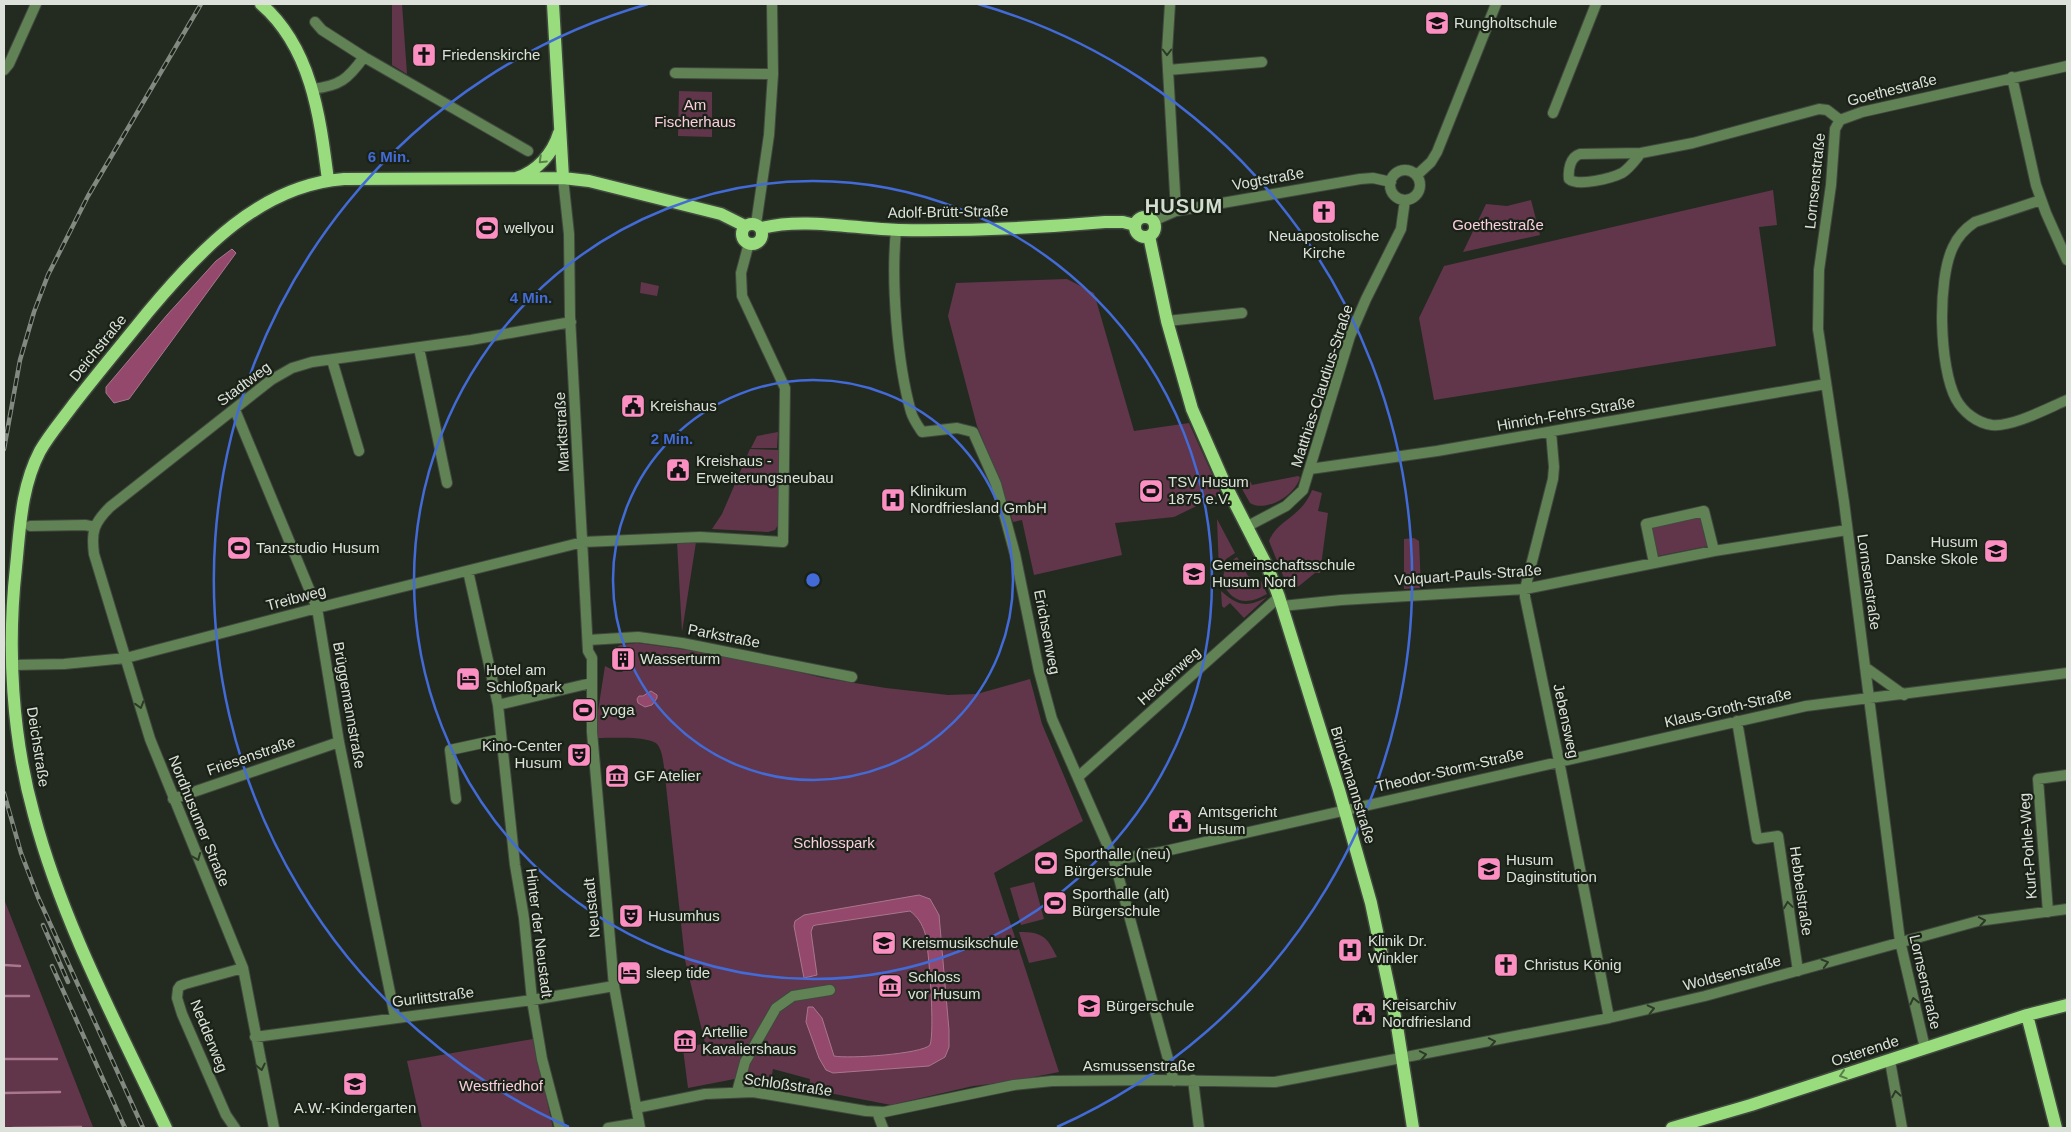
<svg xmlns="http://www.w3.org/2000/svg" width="2071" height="1132" font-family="Helvetica,sans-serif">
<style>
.green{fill:#61364a}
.water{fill:#93486c;stroke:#a9768d}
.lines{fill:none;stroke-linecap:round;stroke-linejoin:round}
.stream{stroke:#a9768d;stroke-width:2.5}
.minor-casing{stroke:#41483f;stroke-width:12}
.major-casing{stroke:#41483f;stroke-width:15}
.minor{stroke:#618255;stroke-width:10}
.major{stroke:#98dc7d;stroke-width:12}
.rail-casing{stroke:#828980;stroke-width:4.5}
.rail{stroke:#1a2217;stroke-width:2.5;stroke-dasharray:8;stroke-linecap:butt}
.oneway{stroke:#2c3a26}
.oneway2{stroke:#597f4a}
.ring{fill:none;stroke:#436bd8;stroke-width:2.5}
.labels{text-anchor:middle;stroke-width:4.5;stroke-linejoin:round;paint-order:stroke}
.poi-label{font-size:15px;fill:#dce1da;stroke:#1a2217;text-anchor:start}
.street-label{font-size:15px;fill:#dce1da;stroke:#1a2217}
.park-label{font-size:15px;fill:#facee0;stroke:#1a2217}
.district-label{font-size:20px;font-weight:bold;letter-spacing:1px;fill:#d3ddcf;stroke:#1a2217}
.centre{fill:#436bd8;stroke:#1a2217;stroke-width:2.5}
.ring-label{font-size:15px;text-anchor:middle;font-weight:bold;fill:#436bd8;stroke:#1a2217;stroke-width:4.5;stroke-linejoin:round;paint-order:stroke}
</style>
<rect width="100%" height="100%" fill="#232b21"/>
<path class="green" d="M392 4H402L407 74 392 65Z
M679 91 712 92V137L678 136Z
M1773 190 1777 225 1759 227 1776 346 1434 400 1419 318 1444 266Z
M1531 200 1540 235 1463 252 1486 204 1507 206Z
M1067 279 1094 293 1134 431 1189 423 1221 494 1174 517 1115 523 1122 555 1034 575 1022 520 1013 522 998 476 977 426 948 316 956 283Z
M641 282 659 286 657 296 640 293Z
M778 432 777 448H751L757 436Z
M750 449 779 450V523L775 530 768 532 712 529 722 514Z
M1298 476 1300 477C1296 495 1266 513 1250 503L1238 482 1250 481 1252 485Z
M1312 490 1322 493 1318 511 1328 513 1320 573H1315L1299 586 1290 588 1286 583 1269 541C1277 520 1302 517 1312 490Z
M1701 515 1708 546 1658 556 1651 526Z
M1217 519 1235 553 1226 559 1219 572Z
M1414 538 1419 541 1421 588 1404 589V539Z
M677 542H696L682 632Z
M1237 557 1248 576 1261 581 1267 594C1247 605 1234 604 1222 583 1224 570 1226 564 1237 557Z
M1221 591C1238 606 1247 608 1267 597L1244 618 1230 603 1224 608 1222 606Z
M637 643 739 657 823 678 886 688 948 695 977 694 1030 679 1042 724 1083 821 994 873 1059 1072 1008 1082 973 1086 891 1105 809 1089 810 1079 773 1069 771 1080 750 1076 688 1088 683 1049 705 1043 685 960 664 767C663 760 662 750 657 744 649 736 611 738 598 738V711L605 666 617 672H622C628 667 632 664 631 656L617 647 620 645Z
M1034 882 1044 919 1021 925 1010 888Z
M4 899 93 1127 91 1128H4Z
M1019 932C1043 932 1047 937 1057 957L1029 963Z
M533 1039 553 1128H422L407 1061Z"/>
<path class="water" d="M232 249 236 253 129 399 114 403 106 393V387L167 315 216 261Z
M651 691 657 695V698L652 705 645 707 638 703 637 699 639 696H643Z
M919 895 930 899 939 915 949 1030V1047L945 1057 929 1066 833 1073 826 1070 819 1058 806 1022 808 1007H813L822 1018 834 1056C848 1059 922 1054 930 1045 935 1032 929 948 925 933 922 924 918 917 910 911L816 925 813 926 811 932 817 975 804 978 794 926 795 921 804 915Z"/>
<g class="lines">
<path class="stream" d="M4 965 20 966
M4 996H29
M4 1059H57
M4 1093 60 1092
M13 1128 81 1127"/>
<defs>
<path id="minor" d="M1170 4 1167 52 1176 211
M315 22 322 30 364 57
M4 70 9 64 36 4
M1168 70 1262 62
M675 73 773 74
M2012 77 2036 185 2046 213 2067 260
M312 89C340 86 348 79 364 57L528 151
M1553 113 1596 4
M1840 120 1835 129 1831 185 1819 270 1818 329 1844 502 1900 941 1925 1048
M1840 120 1862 112 2067 66
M1641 153C1636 159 1630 168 1622 173 1612 178 1578 187 1569 179 1568 170 1570 157 1580 154L1641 153 1693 143 1819 109 1827 110 1840 120
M1390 185a15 15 0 1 1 30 0a15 15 0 1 1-30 0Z
M1417 175 1431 162 1437 152 1496 4
M563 178 569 234 570 317 588 651 592 658V732L614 986 640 1128
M2041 200 1975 222C1966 228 1958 236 1953 247 1937 280 1939 367 1956 399 1963 412 1977 423 1992 425 2013 427 2048 408 2067 400
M1153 221 1176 211 1360 179 1373 178 1391 182
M756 224 769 135 773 74 772 4
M896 230C891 282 897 362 911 412 913 419 918 426 922 432L957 428 973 432 996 484 1015 554 1039 671 1052 719 1114 860 1174 1081
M1167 321 1242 313
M419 348 447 483
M332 360 359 451
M235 410 317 608 339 742 395 1017
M1551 432 1554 467 1553 479 1525 589V597L1559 761 1609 1018
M1310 469 1437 451 1826 384
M30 526 85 525 95 527
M1246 527 1286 506 1303 490 1350 336 1366 299 1401 229 1405 200
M1654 563 1646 524 1704 511 1714 551
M468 571 498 705 515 865 524 918 532 1000 542 1059 560 1128
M1282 606 1341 600 1525 589 1714 551 1847 530
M588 640 638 637 682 643 852 677
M13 665 64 664 126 658 317 608 583 542 700 537 783 542 785 388 742 296 741 273 749 243
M1865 667 1904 695
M498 705 591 683
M1737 721 1757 839 1778 836 1798 971
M1078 777 1279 597
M173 799 339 742
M456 799 450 750 501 739
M1114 860 1161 852 1806 706 2067 673
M2048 912 2038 779 2067 775
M255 1037 532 1000 614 986
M1890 1061 1902 1128
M1193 1080 1199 1128
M737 1092 745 1062 776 1008 793 996 830 990
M636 1108 705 1094 753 1092 866 1111 884 1112 1014 1085 1052 1081 1154 1080 1275 1082 1297 1078 1609 1018 1705 996 1978 921 2067 909
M877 1112 883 1128
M235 1128 226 1115 182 1014 177 998 178 989 180 986 185 984 243 968
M274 1128 243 968 150 739 94 554C91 531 94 523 110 507L271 380 292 368 312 362 471 340 571 322
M608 1128 639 1123"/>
<path id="major" d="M261 4C312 48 320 118 328 180
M553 4 563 178
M516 178C537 172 553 153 559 133
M1135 227a10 10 0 1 1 20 0a10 10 0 1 1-20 0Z
M742 234a10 10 0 1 1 20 0a10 10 0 1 1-20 0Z
M762 228C803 217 856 229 899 230 967 231 1037 228 1105 222H1123L1135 225
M1149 236 1167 321 1192 409 1224 482 1268 568 1279 597 1339 790 1371 903 1397 1026 1413 1128
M2027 1015 2056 1128
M166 1128C118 1026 63 924 34 815 12 736 7 648 16 567 20 528 21 487 40 451 49 435 62 420 73 405 97 374 123 343 148 312 199 251 260 185 344 179L563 178 589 181 721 214 745 226
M1672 1128 1751 1105 2027 1015 2067 1005"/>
</defs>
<use href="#minor" class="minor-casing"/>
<use href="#major" class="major-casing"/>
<use href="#minor" class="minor"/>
<use href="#major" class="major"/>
<defs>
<path id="rail" d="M4 449 20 360 34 312 48 275 88 196 201 4
M4 793 21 853 38 897 143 1128
M43 925 68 982
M52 966 125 1128"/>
</defs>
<use href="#rail" class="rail-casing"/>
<use href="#rail" class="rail"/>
</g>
<defs><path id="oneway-chevron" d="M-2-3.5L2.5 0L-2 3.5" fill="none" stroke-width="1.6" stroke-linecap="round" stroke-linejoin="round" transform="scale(1.25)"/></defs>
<g class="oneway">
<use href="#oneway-chevron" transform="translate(1167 52) rotate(90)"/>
<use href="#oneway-chevron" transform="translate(140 705) rotate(73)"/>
<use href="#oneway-chevron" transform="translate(197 857) rotate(68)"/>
<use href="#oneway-chevron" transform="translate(1788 905) rotate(-98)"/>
<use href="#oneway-chevron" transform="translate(1982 921) rotate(-10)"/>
<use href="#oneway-chevron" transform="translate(1825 963) rotate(-16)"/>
<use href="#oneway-chevron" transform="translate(1914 1001) rotate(-103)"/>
<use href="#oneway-chevron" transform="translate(1651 1009) rotate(-13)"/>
<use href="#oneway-chevron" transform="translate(1492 1042) rotate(-11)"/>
<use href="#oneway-chevron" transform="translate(1423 1055) rotate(-11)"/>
<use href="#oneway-chevron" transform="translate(261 1067) rotate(78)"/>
<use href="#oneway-chevron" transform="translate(1896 1094) rotate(-100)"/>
</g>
<g class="oneway2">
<use href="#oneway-chevron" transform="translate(542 160) rotate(136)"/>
<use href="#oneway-chevron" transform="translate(1843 1075) rotate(162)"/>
</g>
<g class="ring">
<circle cx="813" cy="580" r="200"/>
<circle cx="813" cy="580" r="399"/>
<path d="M569 1127A599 599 0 0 1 648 4M978 4A599 599 0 0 1 1057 1127"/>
</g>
<defs>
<symbol id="school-square" viewBox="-11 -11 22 22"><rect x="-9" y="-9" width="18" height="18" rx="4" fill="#fc8fc2" stroke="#1a2217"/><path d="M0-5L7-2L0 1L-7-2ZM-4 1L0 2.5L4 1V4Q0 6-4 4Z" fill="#111"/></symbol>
<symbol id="church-square" viewBox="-11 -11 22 22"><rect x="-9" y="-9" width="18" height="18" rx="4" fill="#fc8fc2" stroke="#1a2217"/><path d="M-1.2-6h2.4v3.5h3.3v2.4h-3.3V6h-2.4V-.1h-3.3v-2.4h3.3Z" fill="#111"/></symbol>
<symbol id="stadium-square" viewBox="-11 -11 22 22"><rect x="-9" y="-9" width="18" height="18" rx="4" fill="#fc8fc2" stroke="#1a2217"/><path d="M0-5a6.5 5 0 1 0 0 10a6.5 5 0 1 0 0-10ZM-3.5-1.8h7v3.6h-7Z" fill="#111"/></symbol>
<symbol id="civic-square" viewBox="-11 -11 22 22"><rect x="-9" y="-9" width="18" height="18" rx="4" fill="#fc8fc2" stroke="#1a2217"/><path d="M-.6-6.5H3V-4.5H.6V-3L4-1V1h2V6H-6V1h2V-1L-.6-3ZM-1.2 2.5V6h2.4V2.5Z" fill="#111"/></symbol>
<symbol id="hospital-square" viewBox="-11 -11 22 22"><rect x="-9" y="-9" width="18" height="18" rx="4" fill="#fc8fc2" stroke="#1a2217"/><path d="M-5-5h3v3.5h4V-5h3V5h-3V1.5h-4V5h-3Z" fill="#111"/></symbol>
<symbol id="building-square" viewBox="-11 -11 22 22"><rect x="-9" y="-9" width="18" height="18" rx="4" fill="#fc8fc2" stroke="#1a2217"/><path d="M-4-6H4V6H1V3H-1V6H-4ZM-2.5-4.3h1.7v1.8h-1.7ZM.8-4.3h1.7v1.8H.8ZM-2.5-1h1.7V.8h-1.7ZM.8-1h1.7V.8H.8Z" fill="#111"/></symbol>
<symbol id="hotel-square" viewBox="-11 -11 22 22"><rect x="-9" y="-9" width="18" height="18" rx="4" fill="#fc8fc2" stroke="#1a2217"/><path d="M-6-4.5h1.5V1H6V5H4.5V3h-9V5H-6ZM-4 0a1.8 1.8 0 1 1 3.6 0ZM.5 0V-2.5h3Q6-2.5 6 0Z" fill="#111"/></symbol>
<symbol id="theatre-square" viewBox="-11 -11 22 22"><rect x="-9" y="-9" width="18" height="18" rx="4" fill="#fc8fc2" stroke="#1a2217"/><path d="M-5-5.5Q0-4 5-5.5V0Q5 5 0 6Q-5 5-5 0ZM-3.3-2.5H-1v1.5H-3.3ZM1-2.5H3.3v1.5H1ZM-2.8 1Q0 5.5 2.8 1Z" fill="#111"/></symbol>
<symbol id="museum-square" viewBox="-11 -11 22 22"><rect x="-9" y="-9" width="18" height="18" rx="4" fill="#fc8fc2" stroke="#1a2217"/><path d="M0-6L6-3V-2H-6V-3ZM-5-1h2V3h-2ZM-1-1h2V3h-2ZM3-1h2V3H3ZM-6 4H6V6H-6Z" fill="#111"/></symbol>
</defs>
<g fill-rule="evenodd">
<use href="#school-square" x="1423" y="9" width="28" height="28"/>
<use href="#church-square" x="410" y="41" width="28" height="28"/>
<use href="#church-square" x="1310" y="198" width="28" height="28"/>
<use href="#stadium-square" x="473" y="214" width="28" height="28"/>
<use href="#civic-square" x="619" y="392" width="28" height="28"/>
<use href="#civic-square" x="664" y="456" width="28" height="28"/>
<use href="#stadium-square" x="1137" y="477" width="28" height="28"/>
<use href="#hospital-square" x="879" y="486" width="28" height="28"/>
<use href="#stadium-square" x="225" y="534" width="28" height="28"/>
<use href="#school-square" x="1982" y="537" width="28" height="28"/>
<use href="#school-square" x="1180" y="560" width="28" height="28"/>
<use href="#building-square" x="609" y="645" width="28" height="28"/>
<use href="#hotel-square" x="454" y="665" width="28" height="28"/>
<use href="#stadium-square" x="570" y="696" width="28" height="28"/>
<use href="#theatre-square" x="565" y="741" width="28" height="28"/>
<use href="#museum-square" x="603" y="762" width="28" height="28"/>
<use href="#civic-square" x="1166" y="807" width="28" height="28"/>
<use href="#stadium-square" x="1032" y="849" width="28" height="28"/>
<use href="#school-square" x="1475" y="855" width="28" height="28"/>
<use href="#stadium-square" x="1041" y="889" width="28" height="28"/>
<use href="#theatre-square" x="617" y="902" width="28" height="28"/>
<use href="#school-square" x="870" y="929" width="28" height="28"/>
<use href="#hospital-square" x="1336" y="936" width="28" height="28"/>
<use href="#church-square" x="1492" y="951" width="28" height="28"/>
<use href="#hotel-square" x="615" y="959" width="28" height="28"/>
<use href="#museum-square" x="876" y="972" width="28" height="28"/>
<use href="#school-square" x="1075" y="992" width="28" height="28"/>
<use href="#civic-square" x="1350" y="1000" width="28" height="28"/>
<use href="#museum-square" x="671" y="1027" width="28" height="28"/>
<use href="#school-square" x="341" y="1070" width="28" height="28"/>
</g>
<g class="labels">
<g class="poi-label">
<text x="1454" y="28">Rungholtschule</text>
<text x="442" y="60">Friedenskirche</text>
<text x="504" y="233">wellyou</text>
<text x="1324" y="241" text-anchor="middle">Neuapostolische<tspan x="1324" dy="17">Kirche</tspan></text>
<text x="650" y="411">Kreishaus</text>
<text x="696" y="466">Kreishaus -<tspan x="696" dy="17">Erweiterungsneubau</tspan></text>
<text x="1168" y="487">TSV Husum<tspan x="1168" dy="17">1875 e.V.</tspan></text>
<text x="910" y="496">Klinikum<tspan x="910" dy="17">Nordfriesland GmbH</tspan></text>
<text x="1978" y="547" text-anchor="end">Husum<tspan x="1978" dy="17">Danske Skole</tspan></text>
<text x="256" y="553">Tanzstudio Husum</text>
<text x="1212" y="570">Gemeinschaftsschule<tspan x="1212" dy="17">Husum Nord</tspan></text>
<text x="640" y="664">Wasserturm</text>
<text x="486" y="675">Hotel am<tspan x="486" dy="17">Schloßpark</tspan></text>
<text x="602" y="715">yoga</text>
<text x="562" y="751" text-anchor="end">Kino-Center<tspan x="562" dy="17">Husum</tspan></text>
<text x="634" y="781">GF Atelier</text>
<text x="1198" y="817">Amtsgericht<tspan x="1198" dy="17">Husum</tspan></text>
<text x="1064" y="859">Sporthalle (neu)<tspan x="1064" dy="17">Bürgerschule</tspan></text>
<text x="1506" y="865">Husum<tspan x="1506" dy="17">Daginstitution</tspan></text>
<text x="1072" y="899">Sporthalle (alt)<tspan x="1072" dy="17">Bürgerschule</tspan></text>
<text x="648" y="921">Husumhus</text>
<text x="1368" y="946">Klinik Dr.<tspan x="1368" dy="17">Winkler</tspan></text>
<text x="902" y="948">Kreismusikschule</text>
<text x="1524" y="970">Christus König</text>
<text x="646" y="978">sleep tide</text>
<text x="908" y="982">Schloss<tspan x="908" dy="17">vor Husum</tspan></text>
<text x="1382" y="1010">Kreisarchiv<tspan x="1382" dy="17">Nordfriesland</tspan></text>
<text x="1106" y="1011">Bürgerschule</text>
<text x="702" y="1037">Artellie<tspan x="702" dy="17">Kavaliershaus</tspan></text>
<text x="355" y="1113" text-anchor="middle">A.W.-Kindergarten</text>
</g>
<g class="street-label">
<text transform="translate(1892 90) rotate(-14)" y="5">Goethestraße</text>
<text transform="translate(1268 179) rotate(-10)" y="5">Vogtstraße</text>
<text transform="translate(1815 181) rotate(-84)" y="5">Lornsenstraße</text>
<text transform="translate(948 212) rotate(-1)" y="5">Adolf-Brütt-Straße</text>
<text transform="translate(98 348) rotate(-51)" y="5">Deichstraße</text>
<text transform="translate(244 384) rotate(-37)" y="5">Stadtweg</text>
<text transform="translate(1322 386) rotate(-72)" y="5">Matthias-Claudius-Straße</text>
<text transform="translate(1566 414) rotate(-10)" y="5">Hinrich-Fehrs-Straße</text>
<text transform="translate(562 432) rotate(-93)" y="5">Marktstraße</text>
<text transform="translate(1468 575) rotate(-4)" y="5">Volquart-Pauls-Straße</text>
<text transform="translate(1869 582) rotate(82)" y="5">Lornsenstraße</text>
<text transform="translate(296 598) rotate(-15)" y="5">Treibweg</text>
<text transform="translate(1047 632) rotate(79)" y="5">Erichsenweg</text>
<text transform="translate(724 636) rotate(11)" y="5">Parkstraße</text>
<text transform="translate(1169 676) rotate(-42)" y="5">Heckenweg</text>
<text transform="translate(349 705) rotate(80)" y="5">Brüggemannstraße</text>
<text transform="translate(1728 708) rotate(-13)" y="5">Klaus-Groth-Straße</text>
<text transform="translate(1566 721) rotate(78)" y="5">Jebensweg</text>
<text transform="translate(38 747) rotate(81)" y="5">Deichstraße</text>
<text transform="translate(251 756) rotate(-19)" y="5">Friesenstraße</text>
<text transform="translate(1450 770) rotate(-13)" y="5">Theodor-Storm-Straße</text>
<text transform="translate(1353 785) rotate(73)" y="5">Brinckmannstraße</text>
<text transform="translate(199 821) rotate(68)" y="5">Nordhusumer Straße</text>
<text transform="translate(2028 846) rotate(-94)" y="5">Kurt-Pohle-Weg</text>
<text transform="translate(1801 891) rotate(82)" y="5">Hebbelstraße</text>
<text transform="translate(592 908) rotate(-96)" y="5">Neustadt</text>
<text transform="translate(539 933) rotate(83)" y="5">Hinter der Neustadt</text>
<text transform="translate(1732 973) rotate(-15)" y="5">Woldsenstraße</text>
<text transform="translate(1925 982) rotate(77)" y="5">Lornsenstraße</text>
<text transform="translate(433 997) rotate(-7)" y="5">Gurlittstraße</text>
<text transform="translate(209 1036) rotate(68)" y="5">Nedderweg</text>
<text transform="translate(1865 1051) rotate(-18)" y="5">Osterende</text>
<text x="1139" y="1071">Asmussenstraße</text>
<text transform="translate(788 1085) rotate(8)" y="5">Schloßstraße</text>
</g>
<g class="park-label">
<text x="695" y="110">Am<tspan x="695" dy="17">Fischerhaus</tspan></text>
<text x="1498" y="230">Goethestraße</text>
<text x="834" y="848">Schlosspark</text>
<text x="501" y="1091">Westfriedhof</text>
</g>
<g class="district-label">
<text x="1184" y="213">HUSUM</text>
</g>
</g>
<circle cx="813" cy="580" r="8" class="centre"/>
<g class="ring-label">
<text x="389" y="162">6 Min.</text>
<text x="531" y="303">4 Min.</text>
<text x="672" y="444">2 Min.</text>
</g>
<rect width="2071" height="1132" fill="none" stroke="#dce1da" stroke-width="10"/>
</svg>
